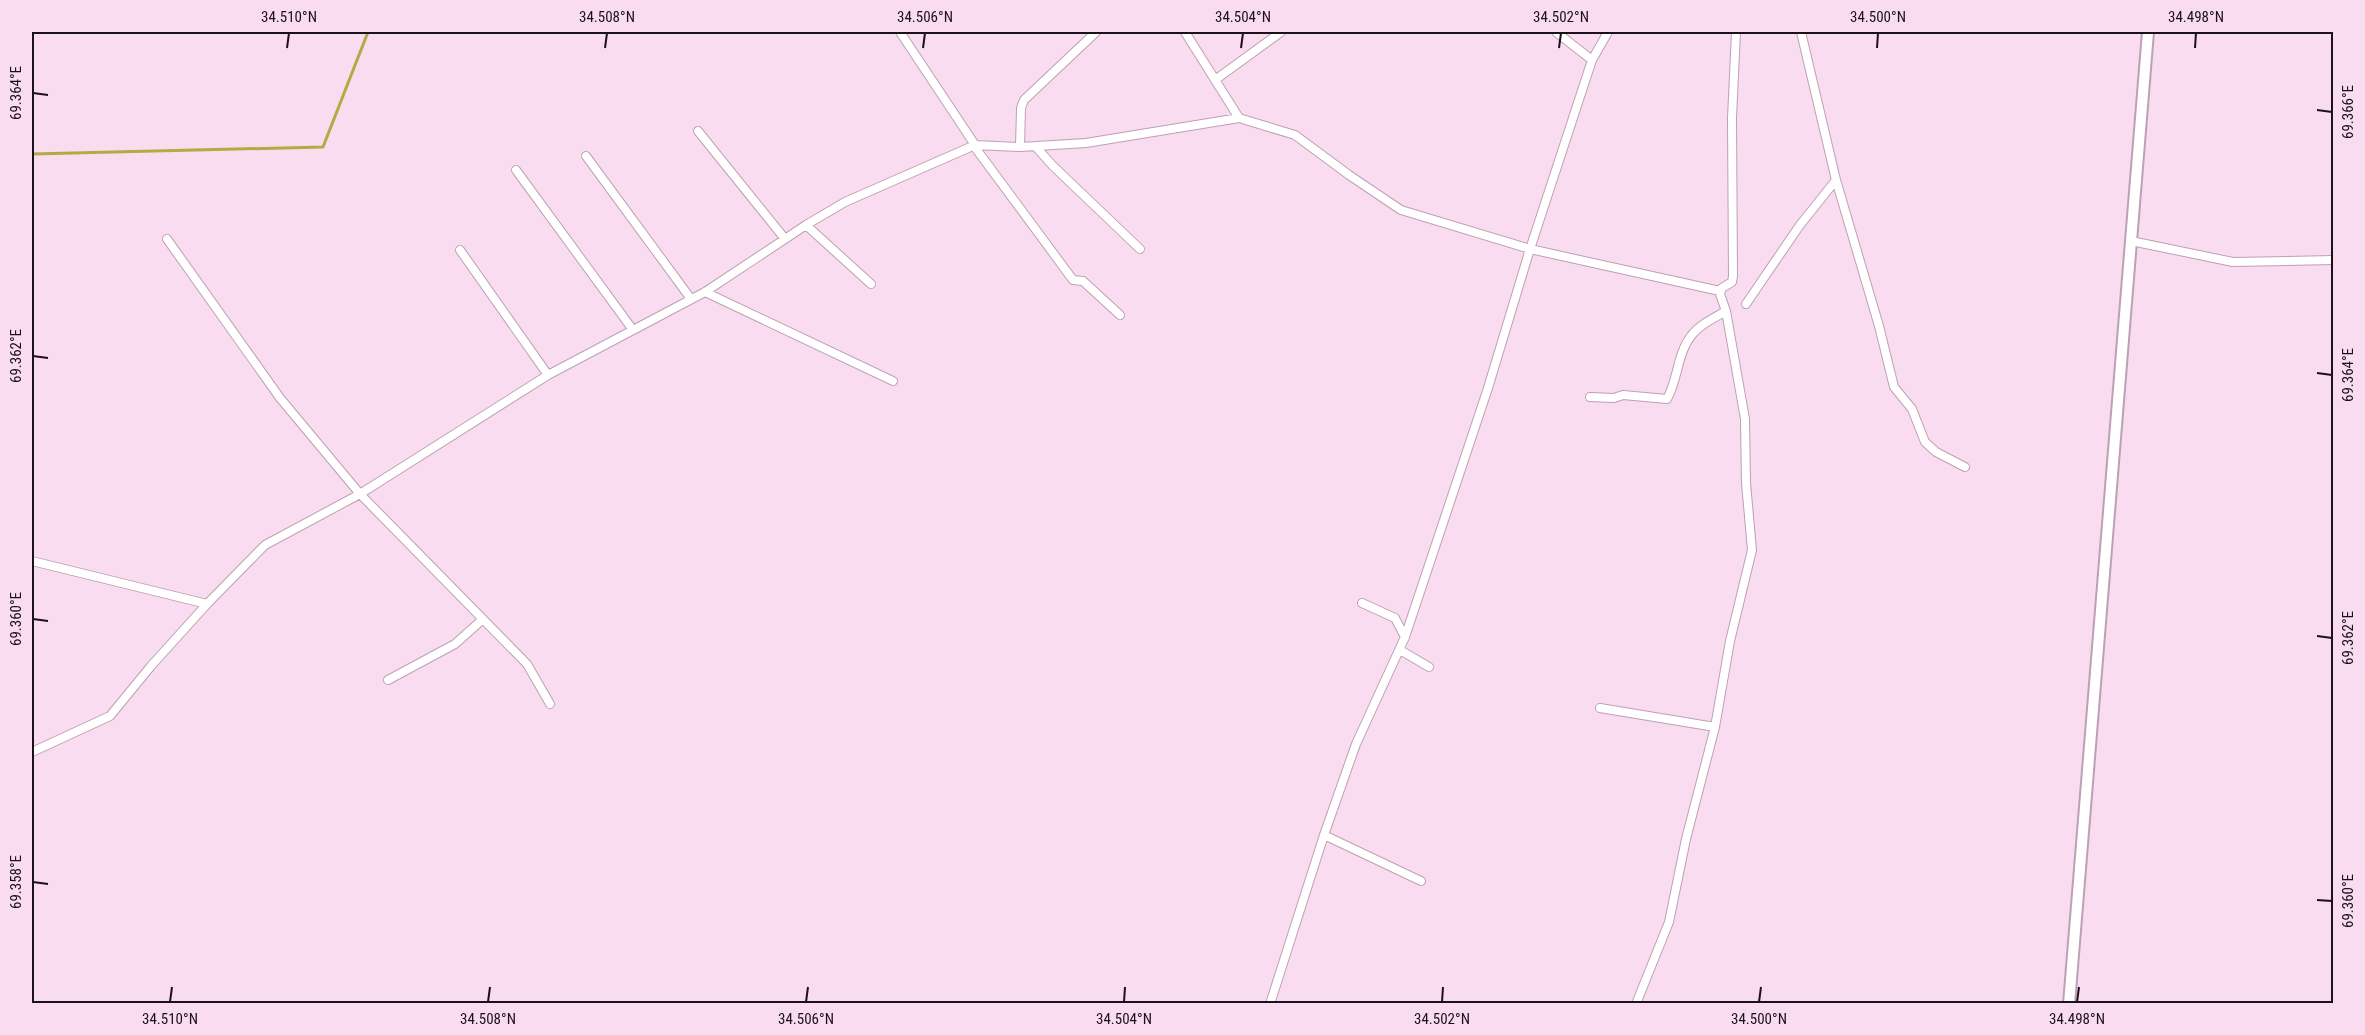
<svg xmlns="http://www.w3.org/2000/svg" width="2365" height="1035" font-family="'Roboto Condensed',sans-serif">
<style>
.lines{fill:none;stroke-linecap:round;stroke-linejoin:round}
.stream{stroke:#b3aa43;stroke-width:3}
.street-casing{stroke:#bda0b4;stroke-width:10}
.secondary-casing{stroke:#bda0b4;stroke-width:14}
.street{stroke:#fff;stroke-width:8}
.secondary{stroke:#fff;stroke-width:10}
.ticks{fill:none;stroke:#1b1118;stroke-width:2}
.neatline{fill:none;stroke:#1b1118;stroke-width:2}
.ticks-label{font-size:15px;text-anchor:middle;fill:#1b1118}
</style>
<rect width="100%" height="100%" fill="#fadcf1"/>
<g class="lines">
<path class="stream" d="M32 154 323 147 368 32"/>
<defs>
<path id="street" d="M900 32 975 145
M1185 32 1239 118
M1556 32 1592 60
M1801 32 1836 180 1879 326 1894 387 1912 409 1925 442 1936 452 1965 467
M1215 80 1281 32
M698 131 785 239
M974 146 1073 280 1083 281 1120 315
M1020 147 1021 108 1024 100 1096 32
M1036 147 1053 166 1140 249
M586 156 691 299
M516 170 633 330
M806 225 871 284
M167 239 280 398 360 494 527 664 550 704
M2131 241 2233 262 2334 260
M460 250 548 375
M705 292 893 381
M1746 304 1800 225 1836 180
M1590 397 1614 398 1623 395 1667 399C1678 380 1677 354 1691 336 1699 325 1714 318 1726 311
M32 561 207 604
M1362 603 1395 618 1405 637
M1400 650 1429 667
M388 680 455 644 483 619
M1600 708 1715 727
M32 752 110 716 151 666 207 604 265 545 360 494 548 375 705 292 806 225 845 202 975 145 1020 147 1086 143 1239 118 1295 135 1349 175 1401 210 1530 249 1720 291
M1324 835 1421 881
M1270 1004 1324 835 1356 744 1405 637 1488 388 1530 249 1592 60 1608 32
M1636 1004 1669 922 1686 839 1715 727 1730 641 1752 550 1746 483 1745 419 1726 311 1720 294 1722 288 1732 282 1733 276 1732 118 1736 32"/>
<path id="secondary" d="M2069 1004 2148 32"/>
</defs>
<use href="#street" class="street-casing"/>
<use href="#secondary" class="secondary-casing"/>
<use href="#street" class="street"/>
<use href="#secondary" class="secondary"/>
</g>
<path class="ticks" d="M287 48 289 33M605 48 607 33M923 48 925 33M1241 48 1243 33M1559 48 1561 33M1877 48 1878 33M2195 48 2196 33M33 93 48 95M2317 110 2332 112M33 356 48 358M2317 373 2332 375M33 619 48 621M2317 636 2332 638M33 882 48 884M2317 900 2332 901M170 1002 172 987M488 1002 490 987M806 1002 808 987M1124 1002 1125 987M1442 1002 1443 987M1759 1002 1761 987M2077 1002 2079 987"/>
<rect width="2365" height="1035" fill="none" stroke="#fadcf1" stroke-width="66"/>
<rect x="33" y="33" width="2299" height="969" class="neatline"/>
<g class="ticks-label">
<text x="289" y="22">34.510°N</text>
<text x="607" y="22">34.508°N</text>
<text x="925" y="22">34.506°N</text>
<text x="1243" y="22">34.504°N</text>
<text x="1561" y="22">34.502°N</text>
<text x="1878" y="22">34.500°N</text>
<text x="2196" y="22">34.498°N</text>
<text transform="translate(16 93) rotate(-90)" y="5">69.364°E</text>
<text transform="translate(2348 112) rotate(-90)" y="5">69.366°E</text>
<text transform="translate(16 356) rotate(-90)" y="5">69.362°E</text>
<text transform="translate(2348 375) rotate(-90)" y="5">69.364°E</text>
<text transform="translate(16 619) rotate(-90)" y="5">69.360°E</text>
<text transform="translate(2348 638) rotate(-90)" y="5">69.362°E</text>
<text transform="translate(16 882) rotate(-90)" y="5">69.358°E</text>
<text transform="translate(2348 901) rotate(-90)" y="5">69.360°E</text>
<text x="170" y="1024">34.510°N</text>
<text x="488" y="1024">34.508°N</text>
<text x="806" y="1024">34.506°N</text>
<text x="1124" y="1024">34.504°N</text>
<text x="1442" y="1024">34.502°N</text>
<text x="1759" y="1024">34.500°N</text>
<text x="2077" y="1024">34.498°N</text>
</g>
</svg>
